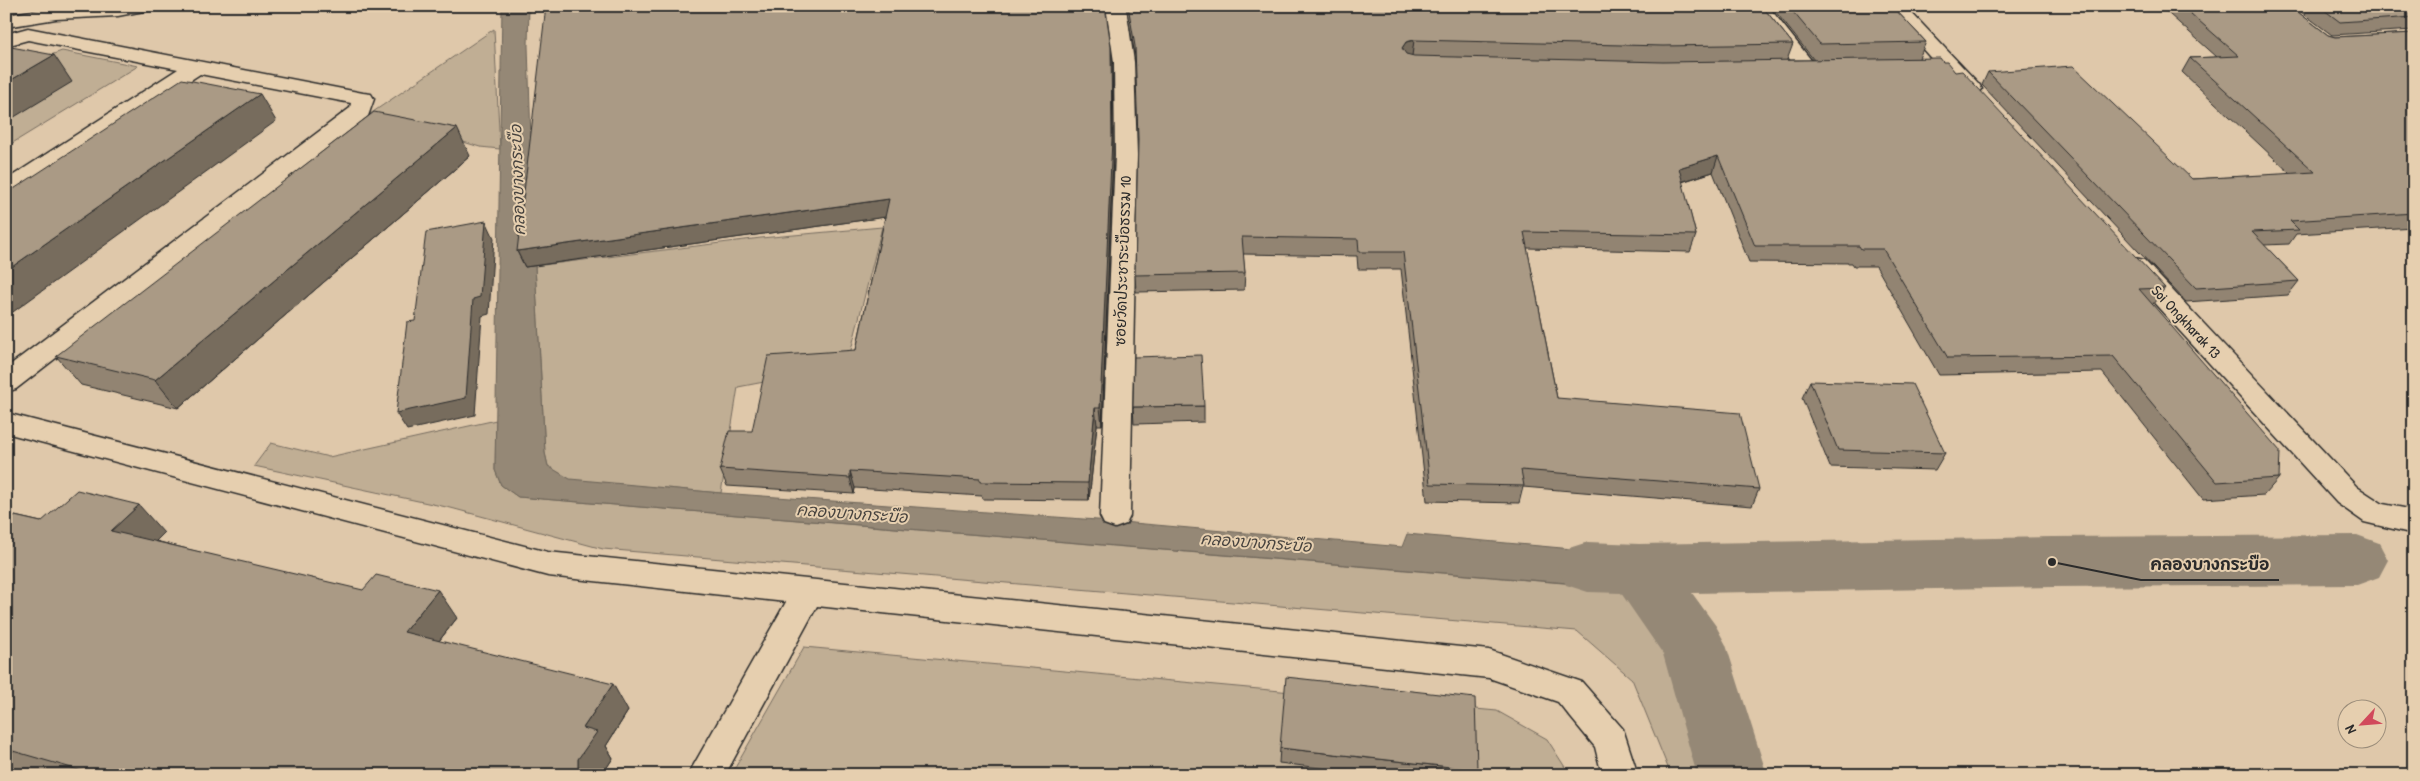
<svg xmlns="http://www.w3.org/2000/svg" width="2420" height="781" font-family="'Patrick Hand','Playpen Sans Thai',sans-serif">
<style>
.green{fill:#c0ae94;stroke:#766c60}
.water{fill:#958876;stroke:#6b6358}
.lines{fill:none;stroke-linecap:round;stroke-linejoin:round}
.canal{fill:#958876;fill-rule:evenodd}
.minor-casing{stroke:#2b2b2b;stroke-width:3}
.minor{fill:#e6cfaf;fill-rule:evenodd}
.wall{fill:#928472;stroke:#2b2b2b}
.shaded-wall{fill:#776c5d;stroke:#2b2b2b}
.building{fill:#aa9a85;stroke:#2b2b2b}
.labels{text-anchor:middle;stroke-width:4;stroke-linejoin:round;paint-order:stroke}
.street-label{font-size:15px;fill:#2b2b2b;stroke:#e6cfaf}
.water-label{font-size:16px;font-style:italic;fill:#46423e;stroke:#e6cfaf}
.leader{fill:none;stroke:#2b2b2b;stroke-width:2}
.callout-dot{fill:#2b2b2b;stroke:#e6cfaf;stroke-width:2}
.callout-label{font-size:16px;text-anchor:middle;font-weight:bold;fill:#2b2b2b;stroke:#e6cfaf;stroke-width:4;stroke-linejoin:round;paint-order:stroke}
</style>
<rect width="100%" height="100%" fill="#dfc8aa"/>
<filter id="ink" filterUnits="userSpaceOnUse"><feTurbulence type="fractalNoise" baseFrequency=".02" numOctaves="2"/><feDisplacementMap in="SourceGraphic" scale="10" xChannelSelector="R" yChannelSelector="G"/><feConvolveMatrix kernelMatrix="1 2 1 2 8 2 1 2 1" color-interpolation-filters="sRGB"/></filter>
<g filter="url(#ink)">
<path class="green" d="M494 29 500 149 480 147 370 114Z
M62 51 138 66 6 147V122L45 57Z
M882 227 847 366 738 387 721 493 570 480 548 466 545 453 535 266 761 238Z
M496 420 495 470 501 485 518 497 1636 589 1680 641 1719 775H1671L1632 679 1577 631 603 549 451 508 254 466 271 443 329 457Z
M804 647 1497 711 1547 739 1570 775H731Z"/>
<path class="water" d="M502 6H529L528 46 535 266 545 453 548 466 570 479 721 493 1111 521 1402 547 1407 534 1672 558 1665 591 518 497 501 485 495 470Z"/>
<g class="lines">
<path class="canal" d="M2357 535 2379 543 2388 560 2379 577 2357 585 2052 587 1692 593 1716 626 1726 645 1767 775H1697L1663 654 1621 593 1588 592 1566 585 1557 567 1566 549 1588 542 1639 544 2052 537Z"/>
<defs>
<path id="minor" d="M152 6 149 10 118 16 56 19 6 27V15L56 7Z
M1106 6H1126L1134 62 1137 155 1130 516 1126 524 1115 528 1104 524 1100 516 1115 155 1114 62Z
M1747 6H1768L1815 65 1818 69 1815 73 1808 75 1801 73Z
M1884 6H1905L1979 84 1982 89 1979 94 1971 95 1963 94Z
M28 28 363 93 371 94 374 99 368 116 16 389 6 392V368L350 108 351 103 200 74 14 195 6 197V180L178 69 28 40 6 46V34Z
M2135 258 2144 260 2357 487 2383 504 2414 510V534L2364 522 2337 503 2126 272 2123 266 2126 260Z
M6 413 548 552 1489 650 1582 682 1623 729 1638 775H1602L1595 747 1558 702 1489 678 817 606 725 775H688L786 602 548 576 6 433Z"/>
</defs>
<use href="#minor" class="minor-casing"/>
<use href="#minor" class="minor"/>
</g>
<path class="wall" d="M1126 6H1762L1793 44 1787 60H1814L1771 6H1892L1926 42 1919 58 1943 62 1955 72 2165 288 2153 304 2152 305 2279 478 2264 495 2203 499 2102 372 1939 375 1876 266H1854L1852 263 1749 262 1713 172 1682 182 1696 235 1690 252 1527 248 1557 398 1759 489 1752 506 1523 487 1519 503 1427 501 1401 269H1358L1357 256 1243 254 1245 273 1244 290 1136 292 1135 275 1138 139 1136 61Z
M2160 6H2290L2328 35 2335 37 2414 33V227L2296 234 2289 244 2264 245 2299 281 2288 295 2186 302 1982 85 1988 72 2192 179 2291 174 2182 72 2190 58 2217 57Z
M2293 6H2414V30L2332 35Z
M1111 46 1112 62 1113 155 1102 425H1097L1089 500 983 499 982 496 855 488 854 494 727 486 720 469 752 431 856 350 885 217 525 267 517 251Z
M470 156 178 408 81 385 56 356Z
M1810 381 1945 453 1935 470 1830 467 1802 398Z
M1204 406V422L1134 424 1133 407Z
M6 514 41 522 164 533 156 541 457 618 439 641 628 711 606 746 613 758 602 775H36L6 766Z
M1280 748 1477 770 1475 775H1378L1279 763Z"/>
<path class="shaded-wall" d="M1414 40 1412 56 1404 58 1402 48 1406 42Z
M1111 46 1112 62 1113 155 1102 425 1100 408Z
M54 55 72 82 6 122V83Z
M260 94 276 121 6 317V271Z
M457 128 470 156 178 408 155 380Z
M1718 156 1713 172 1674 184 1679 168Z
M889 199 893 216 525 267 517 251Z
M486 221 494 238 489 314 482 316 475 415 407 430 396 413Z
M1095 408 1097 425 1089 500 1088 483Z
M850 471 855 488 854 494 850 478Z
M139 505 164 533 138 559 111 531Z
M438 590 457 618 424 660 404 632Z
M613 684 628 711 606 746 613 758 602 775H578V759L583 728Z"/>
<path class="building" d="M546 6H1105L1111 46 1112 139 1100 408H1095L1088 483 980 482V479L850 471V478L720 469 729 431H752L768 356 856 350 889 199 517 251Z
M1128 6H1762L1793 44 1663 46 1414 40 1406 42 1402 48 1406 54 1414 56 1663 62 1940 58 1943 62H1947L1955 72 1962 71 2165 288 2139 289 2280 451 2279 478 2217 482 2113 356 1948 358 1883 249H1861L1859 246H1755L1718 156 1679 168 1696 235 1524 232 1557 398 1740 413 1759 489 1521 470 1524 486 1430 484 1403 252H1359L1358 239 1242 237 1245 273 1135 275 1138 139 1135 46Z
M1788 6H1892L1926 42 1820 44Z
M2182 6H2290L2328 35 2335 37 2414 33V213L2290 221 2299 230 2252 232 2299 281 2196 288 1988 72 2073 66 2192 179 2315 172 2190 58 2239 56Z
M2319 6H2414V17L2340 22Z
M6 46 54 55 6 83Z
M182 79 260 94 6 271V194Z
M374 112 457 128 155 380 56 356Z
M486 221 480 297 473 299 466 398 396 413 407 322 415 321 426 232Z
M1201 355 1204 406 1133 407 1134 357Z
M1810 381 1912 384 1945 453 1838 450Z
M77 490 139 505 111 531 363 590 376 575 438 590 404 632 613 684 583 728 597 732 578 759V775H96L6 749V514L41 522Z
M1286 677 1475 698 1477 770 1280 748Z"/>
</g>
<g class="labels">
<g class="street-label">
<text transform="translate(1123 261) rotate(-88)" y="5">ซอยวัดประชาระบือธรรม 10</text>
<text transform="translate(2186 322) rotate(47)" y="5">Soi Ongkharak 13</text>
</g>
<g class="water-label">
<text transform="translate(517 180) rotate(-92)" y="6">คลองบางกระบือ</text>
<text transform="translate(852 513) rotate(4)" y="6">คลองบางกระบือ</text>
<text transform="translate(1256 542) rotate(4)" y="6">คลองบางกระบือ</text>
</g>
</g>
<path class="leader" d="M2052 562L2141 580H2279"/>
<circle class="callout-dot" cx="2052" cy="562" r="5"/>
<g class="callout-label">
<text x="2210" y="570">คลองบางกระบือ</text>
</g>
<rect width="2420" height="781" fill="none" stroke="#e6cfaf" stroke-width="25"/>
<rect x="12" y="12" width="2395" height="756" fill="none" stroke="#2b2b2b" stroke-width="2" filter="url(#ink)"/>
<g transform="translate(2362 724) rotate(244)"><circle r="24" fill="#e6cfaf" stroke="#9b8d7a"/>
<path d="M0-4L9 19L0 12L-9 19Z" fill="#d1495b"/>
<text y="-8" font-size="14" font-weight="bold" text-anchor="middle" fill="#2b2b2b">N</text>
</g>
</svg>
